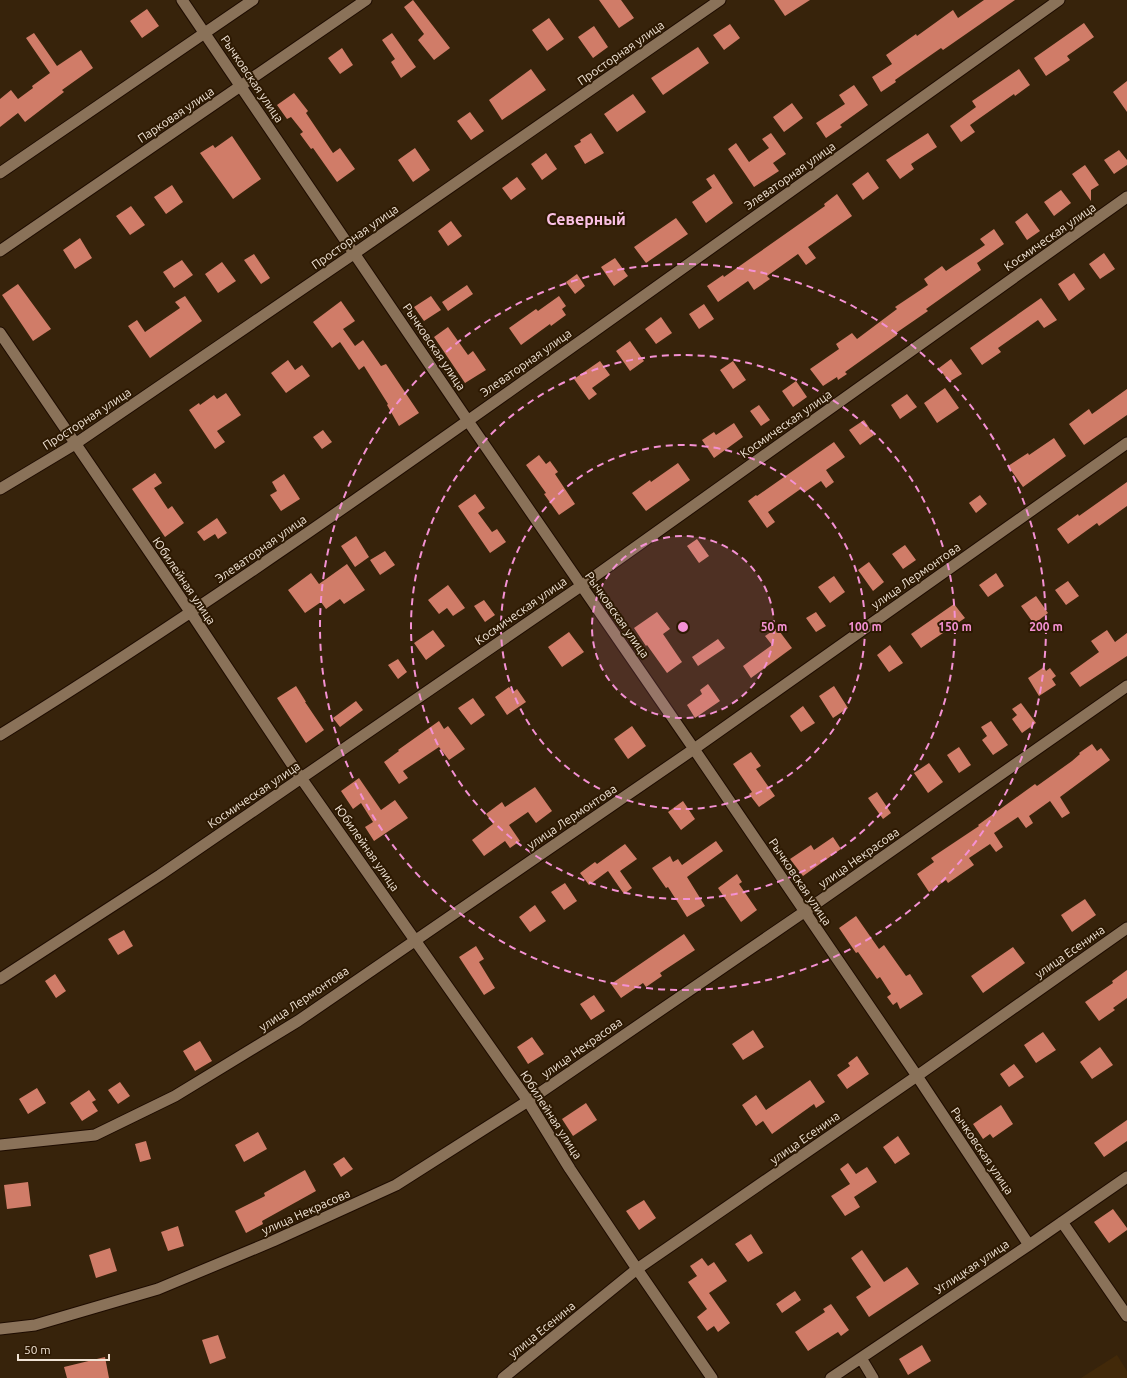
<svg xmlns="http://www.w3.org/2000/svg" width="1127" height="1378" font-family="Ubuntu,sans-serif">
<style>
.built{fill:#422909}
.building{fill:#d07c68}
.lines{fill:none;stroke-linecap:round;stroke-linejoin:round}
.minor-casing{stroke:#1e0c00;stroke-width:13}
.minor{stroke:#8a7259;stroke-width:11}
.ring{fill:none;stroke:#f491d3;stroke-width:2;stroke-dasharray:7 5}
.labels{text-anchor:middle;stroke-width:4;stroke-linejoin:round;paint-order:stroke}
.street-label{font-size:12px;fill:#f0e3d5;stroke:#2d1902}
.district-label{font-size:16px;font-weight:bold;fill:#fbc1e5;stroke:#2d1902}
.centre{fill:#f491d3;stroke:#2d1902;stroke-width:2}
.ring-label{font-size:12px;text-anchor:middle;font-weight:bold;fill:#f491d3;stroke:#2d1902;stroke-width:4;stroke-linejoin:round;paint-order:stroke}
</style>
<rect width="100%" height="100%" fill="#37230b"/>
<path class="built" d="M1117 1355 1127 1371V1378H1081Z"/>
<path class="building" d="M413 0 450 48 434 60 418 40 424 34 404 7Z
M599 0H621L634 18 619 28Z
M774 0H810L785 16Z
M984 0H1015L943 50 941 48 895 80 896 82 881 92 872 77 892 64 886 55 916 34 917 36 953 10 958 18Z
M147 9 159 26 142 38 130 21Z
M549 18 564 39 547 51 532 30Z
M1084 23 1094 37 1067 56 1070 60 1046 76 1034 58Z
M730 24 740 38 724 50 713 35Z
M594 26 608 47 593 58 578 37Z
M34 33 57 66 81 50 93 68 62 90 64 92 25 122 18 113 0 127V99L11 90 18 99 33 88 32 86 50 73 26 38Z
M392 33 416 67 401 78 391 62 395 59 382 40Z
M698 47 709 63 663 95 651 78Z
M342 48 353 65 340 74 328 58Z
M531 69 546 90 502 120 489 100Z
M1019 69 1030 85 1015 96 1014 94 970 125 975 132 961 142 950 126 976 107 972 101Z
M1127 81V112L1113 92Z
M854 85 868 105 840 125 842 127 826 138 816 123 845 104 839 95Z
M294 93 308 111 306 113 333 153 340 148 355 169 337 182 313 148 311 149 300 134 303 132 291 117 287 119 277 105Z
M633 94 646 112 617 132 604 114Z
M792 103 803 118 784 132 773 117Z
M470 112 484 131 471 140 457 121Z
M591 133 604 153 585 164 574 146 581 142 580 140Z
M771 133 786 154 773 163 779 171 754 187 728 149 736 143 749 162 769 148 762 139Z
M928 133 937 147 911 164 914 169 900 179 886 160Z
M232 136 261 179 233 199 200 153 213 145 215 148Z
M415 148 430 170 413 182 398 160Z
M1119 150 1127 160V165L1114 174 1104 160Z
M546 153 557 169 542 180 531 164Z
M1085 165 1099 185 1091 190V201L1072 174Z
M868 172 879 188 863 200 852 184Z
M714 174 733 203 706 223 692 202 712 188 706 179Z
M517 177 526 189 511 200 502 188Z
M172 185 183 202 166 214 154 197Z
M1061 190 1071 203 1054 216 1044 202Z
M837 194 852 216 808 247 816 258 806 265 798 254 767 276 770 279 754 290 748 281 718 302 707 286 723 275 724 277 825 206 824 204Z
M131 206 145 225 130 235 116 216Z
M1027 213 1040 231 1027 240 1015 222Z
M676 218 688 234 646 263 634 247Z
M451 221 462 236 448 246 438 231Z
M994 229 1004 244 977 263 981 270 926 309 928 311 896 333 897 335 845 372 847 374 838 380 837 377 823 386 810 369 839 349 836 344 852 333 857 339 897 309 895 307 928 285 924 279 942 266 946 271 985 245 980 239Z
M80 238 92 258 75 269 63 250Z
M1104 253 1115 269 1100 279 1089 264Z
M254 254 270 278 261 284 244 260Z
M615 258 628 276 614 286 601 267Z
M182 260 193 275 174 288 163 272Z
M222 262 236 281 218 293 205 274Z
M1074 273 1085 289 1069 301 1058 284Z
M577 274 585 286 575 294 566 282Z
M18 284 51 329 33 341 2 295Z
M467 285 473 294 448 311 442 302Z
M185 296 202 321 150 358 128 326 137 320 145 332 180 308 175 302Z
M431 296 441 310 424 321 414 307Z
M559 296 566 306 562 309 566 315 551 326 550 324 521 345 509 328 536 309 538 311Z
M1041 298 1057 320 1044 328 1038 320 998 348 1001 352 982 365 970 348Z
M341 301 355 321 343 329 355 346 363 340 381 366 386 364 419 413 399 426 387 405 388 404 364 366 359 370 340 342 332 348 313 322Z
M704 304 714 319 699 329 689 314Z
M661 317 672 333 656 344 645 329Z
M448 327 468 355 473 351 486 370 465 383 434 337Z
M630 341 644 361 630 371 616 351Z
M951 359 962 374 949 382 939 368Z
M288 360 295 370 302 365 310 376 286 393 271 373Z
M600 361 610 375 592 388 597 394 589 400 574 379Z
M733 361 746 380 733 389 720 370Z
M796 381 807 397 793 407 782 391Z
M945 388 959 408 937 423 924 403Z
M1127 389V415L1084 445 1069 424 1089 409 1092 414Z
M226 393 241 415 217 431 225 442 215 449 189 410 199 403 200 405 214 395 217 399Z
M907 394 917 407 900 419 891 405Z
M759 405 770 420 761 426 750 411Z
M864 420 874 435 860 445 849 430Z
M734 423 743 437 714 458 702 440 714 432 716 435Z
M323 430 332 442 322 449 313 437Z
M1054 438 1066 456 1023 487 1008 466 1028 453 1029 455Z
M834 442 845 457 826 470 834 482 826 488 821 481 805 492 802 488 768 512 775 522 767 528 748 501 756 495 757 496Z
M539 455 546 464 550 461 558 472 555 474 575 504 559 515 544 494 546 493 526 465Z
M678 463 690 480 646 511 632 493 650 480 651 482Z
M155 473 162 483 154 488 168 509 172 506 184 523 165 537 132 489Z
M284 474 300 499 281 511 270 495 277 491 272 482Z
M1127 482V506L1099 526 1097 523 1068 544 1057 529 1078 514 1079 516Z
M475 494 485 508 478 513 492 532 497 529 506 542 490 553 458 506Z
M980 495 987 504 976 513 969 503Z
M217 518 227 533 218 539 215 534 204 541 197 532Z
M356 536 369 557 355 567 341 546Z
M697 539 709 556 699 563 687 546Z
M905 545 916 560 903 569 892 554Z
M385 551 395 565 380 575 370 560Z
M869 562 884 582 873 591 858 570Z
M347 564 365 590 344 604 340 599 326 609 321 602 305 613 288 590 311 573 319 584Z
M996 573 1004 586 988 597 979 585Z
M834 576 845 592 830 603 818 587Z
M1068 581 1079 596 1066 605 1055 590Z
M448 585 465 608 453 616 447 608 439 614 428 600Z
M1036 596 1048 613 1034 624 1021 606Z
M484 600 495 615 485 622 474 606Z
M954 604 965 618 921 648 911 634Z
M657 612 670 629 663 634 682 662 667 673 647 645 646 646 634 628Z
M816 612 826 626 816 632 806 618Z
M777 628 792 648 751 678 743 666 772 645 765 636Z
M433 630 445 646 426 660 414 643Z
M1107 630 1115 642 1127 633V656L1080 687 1070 673 1099 652 1091 641Z
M569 632 584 652 562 667 548 647Z
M718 639 725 648 698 666 692 657Z
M890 645 903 663 889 672 877 655Z
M398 659 407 672 398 679 388 665Z
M1044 667 1046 671 1050 668 1056 676 1052 679 1056 685 1039 696 1028 678Z
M708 684 720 701 695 718 687 705 702 694 700 690Z
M296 686 306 702H305L324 730 306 743 277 698Z
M834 686 848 708 833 718 819 696Z
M509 687 513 692 517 689 526 702 507 715 495 697Z
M473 698 485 715 471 725 458 708Z
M356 701 363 710 340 727 333 718Z
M1021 703 1036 723 1022 733 1012 719 1017 715 1012 709Z
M803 706 815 723 801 732 790 716Z
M439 721 444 729 448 726 465 749 449 760 439 747 403 771 408 778 399 784 384 762 399 751 398 750Z
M991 721 1008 745 993 755 982 740 987 736 981 727Z
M632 726 646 746 628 759 614 739Z
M1092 744 1097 751 1101 748 1110 760 1060 797 1070 813 1062 818 1050 801 1029 816 1033 823 1026 828 1018 817 994 833 1003 847 996 852 990 844 969 858 974 865 948 883 946 880 929 892 917 874 934 862 931 858 979 826 978 825 1035 784 1037 786 1072 761 1080 754 1079 753Z
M959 747 971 765 959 773 947 755Z
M751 752 761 766 756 769 775 796 759 807 749 794 752 792 733 764Z
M929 763 943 782 928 793 914 773Z
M359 778 381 810 395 800 408 818 374 841 365 827 373 822 361 803 353 809 341 791Z
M535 787 552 811 536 823 528 812 509 825 520 841 510 848 505 841 484 856 472 840 493 824 486 814 502 802 505 807Z
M877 792 891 813 883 819 868 798Z
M683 801 695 819 681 830 668 812Z
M833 837 841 849 803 876 790 859 811 845 814 850Z
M716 841 723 851 687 877 705 906 687 917 668 887 666 888 652 868 670 856 673 862 678 859 682 865Z
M625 844 637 859 620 871 632 888 624 894 608 871 589 885 580 873 595 862 597 864Z
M737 874 742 882 739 884 757 910 741 922 718 888Z
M565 883 577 901 564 910 551 892Z
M1085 899 1096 915 1072 932 1061 915Z
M535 905 546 921 530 932 519 917Z
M856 916 879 949 884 945 906 976 910 974 923 994 900 1009 897 1002 893 1005 887 997 891 994 880 977 877 979 858 952 856 953 839 928Z
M124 930 133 946 118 955 108 939Z
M684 934 695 950 660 973 662 976 646 987 643 983 621 998 611 984Z
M476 946 484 959 479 962 495 988 484 995 459 957Z
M1013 947 1025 963 983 993 971 976Z
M1127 970V998L1113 1008 1115 1010 1099 1021 1085 1002 1113 983 1112 981Z
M55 974 66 991 56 998 45 981Z
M594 995 605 1011 591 1020 580 1004Z
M753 1030 764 1047 743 1060 732 1044Z
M1043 1032 1056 1050 1036 1063 1024 1045Z
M532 1037 544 1054 528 1064 517 1047Z
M200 1041 212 1061 195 1071 183 1051Z
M1100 1047 1113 1065 1092 1079 1080 1062Z
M857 1056 869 1074 847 1089 837 1075 850 1066 848 1063Z
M1014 1064 1024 1077 1009 1087 1000 1074Z
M810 1080 825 1102 816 1108 814 1104 772 1134 763 1121 756 1126 742 1105 756 1095 766 1110Z
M120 1082 130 1096 118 1104 108 1090Z
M37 1088 46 1103 28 1114 19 1099Z
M89 1090 96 1100 92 1102 98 1111 82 1121 70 1103Z
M586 1103 597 1120 573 1136 562 1119Z
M1001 1105 1013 1124 993 1138 990 1134 983 1139 973 1124Z
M1127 1120V1141L1104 1157 1094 1143Z
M258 1132 267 1149 244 1162 235 1145Z
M898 1136 910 1154 895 1164 883 1147Z
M146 1141 151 1159 140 1162 135 1144Z
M344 1157 353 1169 341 1177 333 1164Z
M848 1163 856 1174 867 1167 877 1182 854 1197 860 1207 845 1216 831 1196 850 1184 840 1169Z
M305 1170 316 1191 262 1221 263 1224 246 1233 235 1211 265 1196 264 1193Z
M28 1182 31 1206 7 1209 4 1185Z
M644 1200 656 1218 639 1230 626 1211Z
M1113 1209 1127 1228V1230L1109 1243 1094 1222Z
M178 1226 184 1246 168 1251 161 1232Z
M751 1234 763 1253 748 1262 735 1244Z
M110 1248 117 1271 96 1278 89 1255Z
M862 1250 884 1282 907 1267 919 1284 869 1317 856 1297 871 1287 851 1258Z
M702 1258 708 1266 714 1262 727 1281 709 1293 730 1323 718 1332 714 1326 707 1331 697 1317 707 1309 688 1282 697 1276 690 1266Z
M795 1291 801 1300 782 1313 776 1304Z
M831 1304 849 1330 841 1336 838 1332 808 1351 795 1332 825 1312 823 1309Z
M218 1335 226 1358 210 1364 202 1340Z
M922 1345 931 1361 908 1375 899 1359Z
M105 1357 109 1378H67L64 1367Z"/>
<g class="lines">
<defs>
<path id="minor" d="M182 0 468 421 694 749 917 1076 1029 1245
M0 173 253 0
M0 251 366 0
M0 333 191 613 301 778 528 1101 570 1169 637 1269 712 1378
M0 489 75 444 355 253 720 0
M0 735C202 610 396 472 589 335 746 223 903 112 1059 0
M0 979 160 875 581 586 1127 197
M0 1145 95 1135 175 1096 298 1021 694 749 1127 443
M1062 1222 1127 1316
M0 1329 35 1325 158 1289 273 1241 396 1185 528 1101 804 912 1127 686
M861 1358 873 1378
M503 1378 637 1269 917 1076 1127 928
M831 1378 1029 1245 1127 1177"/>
</defs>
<use href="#minor" class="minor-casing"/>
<use href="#minor" class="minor"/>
</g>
<circle cx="683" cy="627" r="91" fill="#f491d3" fill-opacity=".12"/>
<g class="ring">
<circle cx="683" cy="627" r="91"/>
<circle cx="683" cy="627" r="182"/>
<circle cx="683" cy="627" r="272"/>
<circle cx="683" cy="627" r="363"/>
</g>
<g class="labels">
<g class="street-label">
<text transform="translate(621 53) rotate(-35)" y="4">Просторная улица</text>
<text transform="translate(252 79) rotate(56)" y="4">Рычковская улица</text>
<text transform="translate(176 115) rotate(-34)" y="4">Парковая улица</text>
<text transform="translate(790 176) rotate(-35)" y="4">Элеваторная улица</text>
<text transform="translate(355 237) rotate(-35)" y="4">Просторная улица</text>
<text transform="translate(1050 237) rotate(-35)" y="4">Космическая улица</text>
<text transform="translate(434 347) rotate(56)" y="4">Рычковская улица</text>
<text transform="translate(526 363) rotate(-35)" y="4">Элеваторная улица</text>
<text transform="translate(87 419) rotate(-33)" y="4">Просторная улица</text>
<text transform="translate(786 424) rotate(-35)" y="4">Космическая улица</text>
<text transform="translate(261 549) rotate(-35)" y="4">Элеваторная улица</text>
<text transform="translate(916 576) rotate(-35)" y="4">улица Лермонтова</text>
<text transform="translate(184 581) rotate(56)" y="4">Юбилейная улица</text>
<text transform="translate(521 611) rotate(-35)" y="4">Космическая улица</text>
<text transform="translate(617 615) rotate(55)" y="4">Рычковская улица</text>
<text transform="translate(254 795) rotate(-34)" y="4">Космическая улица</text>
<text transform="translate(572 817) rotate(-34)" y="4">улица Лермонтова</text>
<text transform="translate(367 848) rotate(55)" y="4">Юбилейная улица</text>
<text transform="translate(859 858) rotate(-35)" y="4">улица Некрасова</text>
<text transform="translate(800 882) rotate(56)" y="4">Рычковская улица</text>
<text transform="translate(1070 952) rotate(-35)" y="4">улица Есенина</text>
<text transform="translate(304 999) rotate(-34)" y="4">улица Лермонтова</text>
<text transform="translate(582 1048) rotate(-35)" y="4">улица Некрасова</text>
<text transform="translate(551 1115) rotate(57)" y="4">Юбилейная улица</text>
<text transform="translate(805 1138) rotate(-35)" y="4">улица Есенина</text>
<text transform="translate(982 1151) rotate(56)" y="4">Рычковская улица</text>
<text transform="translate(306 1212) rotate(-24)" y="4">улица Некрасова</text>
<text transform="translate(972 1267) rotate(-34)" y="4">Углицкая улица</text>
<text transform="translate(542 1330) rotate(-39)" y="4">улица Есенина</text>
</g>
<g class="district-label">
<text x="586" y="225">Северный</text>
</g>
</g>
<circle cx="683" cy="627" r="6" class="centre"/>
<g class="ring-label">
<text x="774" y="631">50 m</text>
<text x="865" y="631">100 m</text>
<text x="955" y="631">150 m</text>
<text x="1046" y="631">200 m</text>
</g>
<path d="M18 1354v6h91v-6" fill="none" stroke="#f0e3d5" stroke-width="2"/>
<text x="24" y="1354" font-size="12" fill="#f0e3d5" stroke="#2d1902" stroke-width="3" paint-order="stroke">50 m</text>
</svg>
